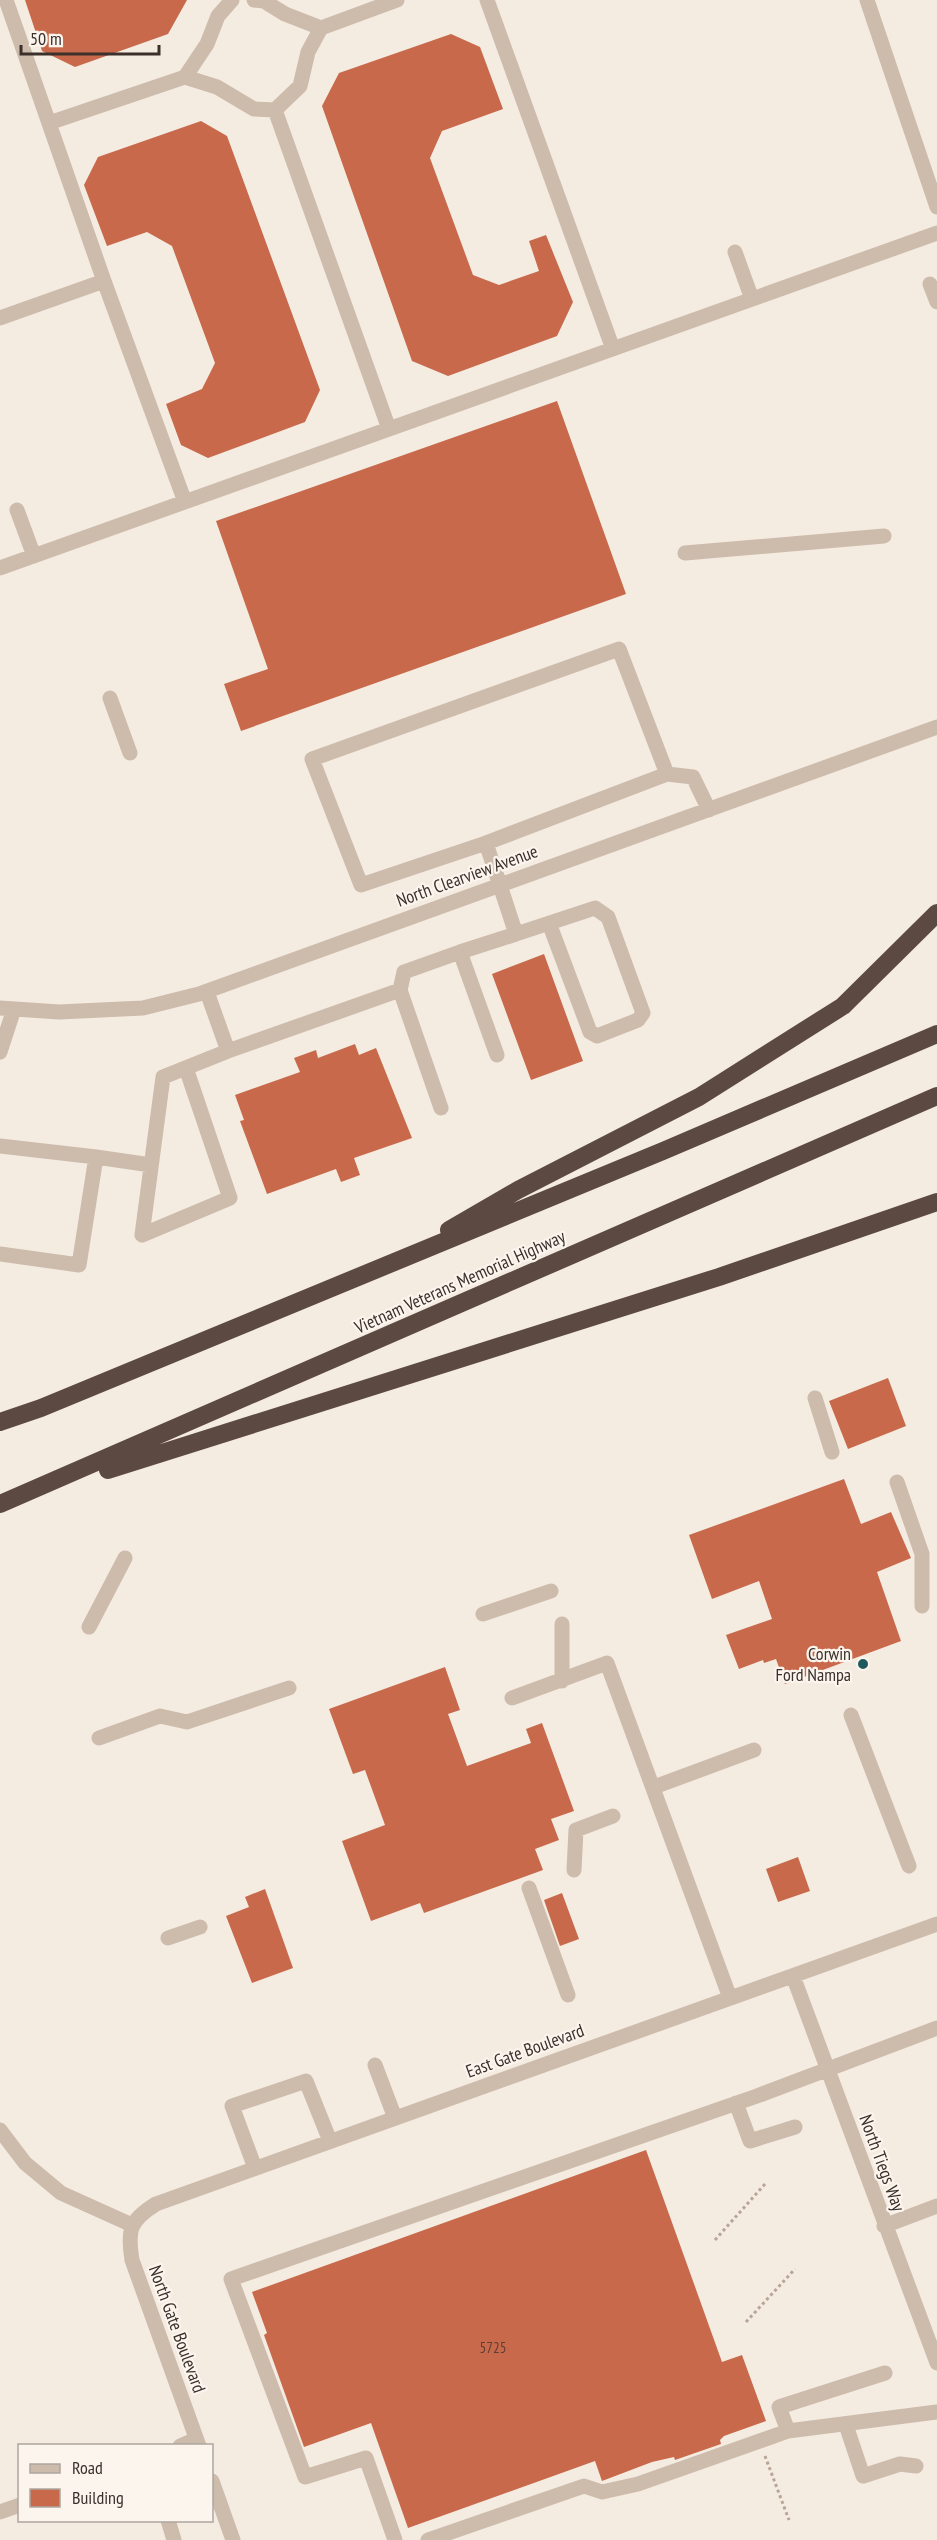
<svg xmlns="http://www.w3.org/2000/svg" width="937" height="2540" font-family="'PT Sans Narrow',sans-serif">
<style>
.building{fill:#c8694b}
.lines{fill:none;stroke-linecap:round;stroke-linejoin:round}
.path{stroke:#b9a596;stroke-width:3;stroke-dasharray:3 3;stroke-linecap:butt}
.minor{stroke:#cdbbac;stroke-width:15}
.highway{stroke:#5c4a42;stroke-width:18}
.poi-dot{fill:#1f5a5e;stroke:#fbf5ee;stroke-width:2}
.labels{text-anchor:middle;stroke-width:4.5;stroke-linejoin:round;paint-order:stroke}
.number-label{font-size:15px;fill:#5e3e33}
.street-label{font-size:18px;fill:#3b302b;stroke:#fbf5ee}
.poi-label{font-size:18px;fill:#3b302b;stroke:#fbf5ee;text-anchor:end}
</style>
<rect width="100%" height="100%" fill="#f4ebe1"/>
<path class="building" d="M25 0H187L168 34 75 67 42 51Z
M451 34 480 47 503 109 442 131 430 158 473 275 499 285 539 271 529 241 546 235 573 302 557 336 448 376 412 361 322 106 339 73Z
M201 121 227 136 320 390 305 422 208 458 181 445 166 404 202 389 215 363 172 246 147 232 107 246 84 185 98 157Z
M557 401 626 594 241 731 224 684 268 669 216 521Z
M544 954 583 1061 531 1080 492 974Z
M355 1044 359 1055 376 1048 412 1138 354 1158 360 1175 341 1182 336 1169 267 1194 240 1121 244 1120 235 1095 300 1072 294 1058 316 1050 318 1058Z
M888 1378 906 1426 848 1449 829 1401Z
M844 1479 861 1524 891 1512 911 1558 877 1572 901 1641 785 1684 776 1659 764 1663 763 1660 739 1669 726 1635 772 1619 759 1581 712 1599 689 1535Z
M445 1667 460 1710 448 1714 467 1766 531 1743 526 1729 542 1723 574 1811 551 1819 559 1840 535 1849 543 1870 424 1913 420 1903 371 1921 342 1841 385 1825 365 1770 353 1774 329 1709Z
M798 1857 810 1891 778 1902 766 1869Z
M265 1889 293 1968 252 1983 226 1916 249 1907 245 1897Z
M562 1893 579 1939 560 1946 544 1900Z
M646 2150 722 2362 742 2355 766 2421 724 2436 720 2440 721 2444 675 2460 674 2457 652 2462 602 2481 595 2461 408 2528 371 2423 304 2447 264 2335 267 2333 252 2292Z"/>
<g class="lines">
<path class="path" d="M715 2240 765 2184
M746 2322 795 2269
M765 2456 789 2520"/>
<path class="minor" d="M6 0 104 281 185 502
M487 0 613 349
M867 0 937 207
M321 28 397 0
M185 77 207 44 218 16 232 0
M275 110 389 429
M49 123 185 77 217 87 254 109 275 110 300 86 308 52 321 28 285 14 264 1 254 0
M735 252 752 299
M930 284 937 302
M0 318 104 281
M17 510 34 556
M685 553 884 536
M0 568 937 233
M110 698 130 753
M667 774 693 777 709 810
M486 843 667 774 619 649 312 759 361 885 486 843 516 934 460 952 497 1055
M516 934 595 908 608 917 643 1013 638 1020 597 1036 590 1032 549 923
M400 990 404 972 460 952
M0 1008 59 1012 143 1008 199 994 937 727
M228 1051 400 990 441 1108
M0 1052 14 1009
M186 1068 230 1198 142 1235 163 1077 228 1051 207 992
M0 1146 96 1157 79 1265 0 1254
M96 1157 151 1165
M815 1398 832 1452
M897 1482 922 1554V1606
M483 1614 551 1591
M89 1627 125 1558
M562 1681V1624
M512 1698 607 1663 730 1998
M851 1715 909 1866
M99 1738 160 1716 187 1722 289 1688
M654 1787 754 1750
M574 1870 576 1830 613 1816
M529 1888 568 1995
M168 1938 200 1927
M793 1976 937 2363
M375 2065 395 2118
M736 2103 750 2141 795 2127
M0 2130 25 2163 61 2193 132 2225
M255 2168 232 2106 306 2081 330 2141
M884 2226 937 2206
M846 2425 863 2476 900 2464 916 2466
M788 2431 779 2407 885 2373
M180 2446 196 2439
M199 2446 132 2260C127 2230 130 2220 156 2204L937 1924
M212 2481 233 2540
M0 2512 20 2505
M168 2520 174 2540
M395 2540 366 2458 305 2477 231 2279 757 2096 937 2028
M428 2540 584 2486 602 2492 638 2484 788 2431 937 2412"/>
<path class="highway" d="M449 1230 518 1190 699 1097 843 1006 937 913
M0 1422 41 1408 663 1151 937 1034
M108 1470 719 1277 937 1202
M0 1504 937 1096"/>
</g>
<circle class="poi-dot" cx="863" cy="1664" r="6"/>
<g class="labels">
<g class="number-label">
<text x="493" y="2353">5725</text>
</g>
<g class="street-label">
<text transform="translate(467 876) rotate(-20)" y="6">North Clearview Avenue</text>
<text transform="translate(460 1282) rotate(-24)" y="6">Vietnam Veterans Memorial Highway</text>
<text transform="translate(525 2051) rotate(-20)" y="6">East Gate Boulevard</text>
<text transform="translate(882 2163) rotate(70)" y="6">North Tiegs Way</text>
<text transform="translate(177 2329) rotate(70)" y="6">North Gate Boulevard</text>
</g>
<g class="poi-label">
<text x="851" y="1660">Corwin<tspan x="851" dy="21">Ford Nampa</tspan></text>
</g>
</g>
<rect x="18" y="2444" width="195" height="78" fill="#fbf5ee" stroke="#aea6a0" stroke-width="1.5"/>
<rect x="30" y="2464" width="30" height="9" fill="#cdbbac" stroke="#aea6a0" stroke-width="1.5"/>
<text x="72" y="2474" font-size="18" fill="#3b302b">Road</text>
<rect x="30" y="2489" width="30" height="18" fill="#c8694b" stroke="#aea6a0" stroke-width="1.5"/>
<text x="72" y="2504" font-size="18" fill="#3b302b">Building</text>
<path d="M21 45v9h138v-9" fill="none" stroke="#3b302b" stroke-width="3"/>
<text x="30" y="45" font-size="18" fill="#3b302b" stroke="#fbf5ee" stroke-width="4.5" paint-order="stroke">50 m</text>
</svg>
